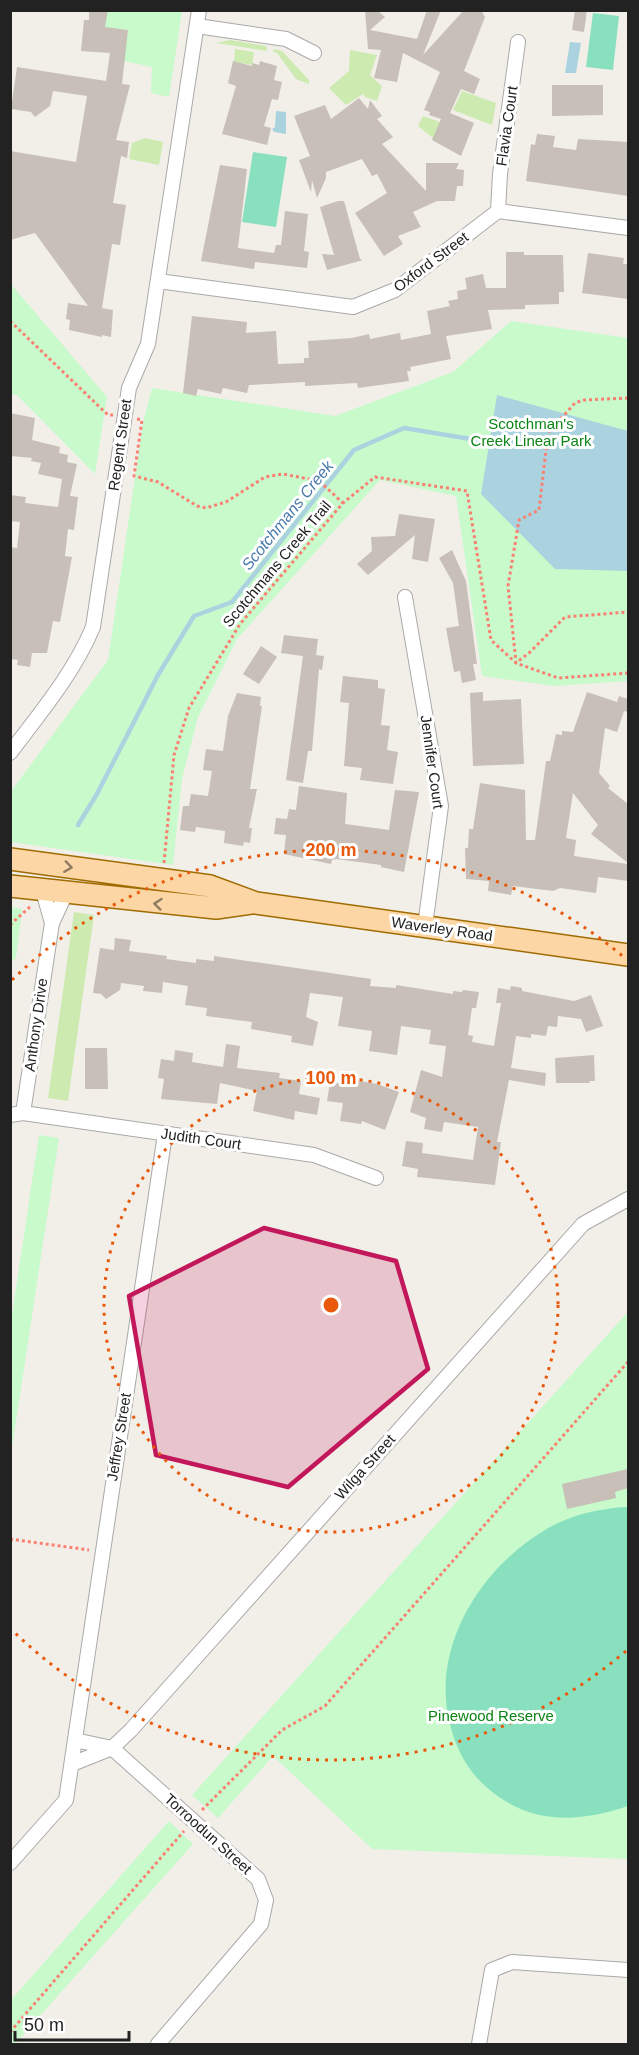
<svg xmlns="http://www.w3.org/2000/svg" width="639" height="2055" font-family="Helvetica,sans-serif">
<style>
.grass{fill:#cdebb0}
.park{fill:#c8facc}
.pitch{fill:#88e0be}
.water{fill:#aad3df}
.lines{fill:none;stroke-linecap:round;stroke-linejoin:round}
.stream{stroke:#aad3df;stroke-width:4.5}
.building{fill:#c7bfb8}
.minor-casing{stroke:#a9a9a9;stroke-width:16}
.primary-casing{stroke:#a06b00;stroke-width:24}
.path{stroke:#fa8072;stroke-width:3;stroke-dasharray:3 3;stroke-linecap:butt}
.minor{stroke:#fff;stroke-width:14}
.primary{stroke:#fcd6a4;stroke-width:21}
.oneway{stroke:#8f7c63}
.marked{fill:#c2185b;fill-opacity:0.2;stroke:#c2185b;stroke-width:4.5;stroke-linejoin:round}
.ring{fill:none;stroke:#e8590c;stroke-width:3;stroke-dasharray:3 6}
.labels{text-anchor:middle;stroke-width:6;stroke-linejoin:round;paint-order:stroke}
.street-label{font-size:15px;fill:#222;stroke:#fff}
.park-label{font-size:15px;fill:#0c8416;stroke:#fff}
.water-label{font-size:16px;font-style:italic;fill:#4a7aab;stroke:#fff}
.centre{fill:#e8590c;stroke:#fff;stroke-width:3}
.ring-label{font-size:18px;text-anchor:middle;font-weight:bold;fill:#e8590c;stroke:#fff;stroke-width:6;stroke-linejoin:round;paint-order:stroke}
</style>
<rect width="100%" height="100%" fill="#f2efe9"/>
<path class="grass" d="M230 40 266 46 267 51 216 43Z
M235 49 254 52 252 65 234 62Z
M274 49 282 51 309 80V84L296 79 277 53 273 52Z
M350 50 377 55 370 75 382 86 377 101 365 97 363 94 346 105 329 88 349 71Z
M462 91 496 103 492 125 453 110Z
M423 116 440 122 434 139 418 126Z
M145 138 163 142 159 165 129 159 132 143Z
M74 912 94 915 68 1101 48 1098Z"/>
<path class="park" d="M75 10 182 11 169 97 151 93 152 67 124 61 128 30 105 27 106 17Z
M10 283 107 397 95 474 17 395 11 394Z
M511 321 628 338V681L554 686 482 676 456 496 380 480 237 639 198 717 182 779 173 865 11 842 12 790 108 660 143 423 152 388 335 416 453 372Z
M11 907 22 909 16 958 11 962Z
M39 1135 59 1138 11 1454V1321Z
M628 1312V1859L372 1849 273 1756 218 1818 192 1795Z
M169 1821 193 1844 15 2044H11V2000Z"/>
<path class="pitch" d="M593 13 619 16 613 70 586 67Z
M253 152 287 157 276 227 242 222Z
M628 1507V1806C584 1821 539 1825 499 1797 473 1779 459 1757 451 1728 428 1648 482 1565 550 1527 574 1514 602 1508 628 1507Z"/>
<path class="water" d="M570 42 581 43 576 73H565Z
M276 111 286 112V134L274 132 272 129 275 127Z
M497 395 628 431V571L555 569 481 494Z"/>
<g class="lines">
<path class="stream" d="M78 825 97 794 158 675 194 616 232 602 354 450 404 428 495 443"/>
</g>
<path class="building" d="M89 10H108L105 27 128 30 122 84 130 85 116 140 129 142 127 158 121 156 113 203 126 205 120 245 112 244 102 308 113 310 111 337 102 335V337L69 330 70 320 66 319 68 303 88 306 35 233 10 240V151L76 162 87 96 53 91 50 106 35 117 31 112 11 109 17 67 106 81 110 53 81 51 84 20H89Z
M365 10H377L385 17 370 30 417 39 427 10H441L423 55 464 10H481L485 17 464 71 480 79 474 94 461 89 450 113 474 123 461 156 432 140 441 119 429 115 430 112 424 110 440 72 403 53 397 82 374 78 381 50 368 49Z
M575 10H587L584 32 572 30Z
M233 61 252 66V63L259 65 260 61 277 66 274 80 282 82 278 100 272 99 264 126 271 128 267 145 222 134 236 86 228 83Z
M552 85H603V115L552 116Z
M359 98 368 109 370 100 382 116 377 119 393 137 382 144 426 191V163H459L456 169 464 170 463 186H457L455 201H437L413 212 421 227 398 236 403 244 384 256 355 213 387 193 377 174 372 176 362 159 326 172V178L317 198 312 180 311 192 299 160 310 156 294 116 325 105 331 119Z
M537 134 555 136 553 147 576 150 578 139 628 142V196L526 181 531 144 535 145Z
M220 165 247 169 238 248 274 253 276 245H281L285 211 308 214 304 251 309 252 307 268 255 262 254 269 201 261Z
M338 201H344L360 259 363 260 327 270 322 254 334 255 320 207Z
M506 252H524V255H563L564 292H559V304L525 305V309L488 310 492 329 446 336 451 359 410 367 411 371H407L409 381 358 388 357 383 305 386V382L249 385 247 393 223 388 221 394 198 389 196 396 183 393 192 316 247 322 246 333 276 331 278 364 304 363V358H309L308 341 352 338 369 334 370 339 400 333 401 340 431 334 427 311 450 306 448 301 458 299 457 291 467 289 465 278 483 274 486 288H506Z
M588 253 624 258 623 264H628V299L582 293Z
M10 413 35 418 32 440 60 447 59 453 68 455 67 462 77 464 70 496 78 497 74 530 68 529 65 556 72 557 60 622 53 621 47 653H32L30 667 17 665 18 660 10 659V547L17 548 20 522 10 521V495L26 497 25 503 58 507 62 479 38 474 41 463 31 461 32 458 11 456Z
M399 514 435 519 428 562 412 559 415 535 368 575 357 564 372 551 371 537 395 536Z
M452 550 466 581 477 664H473L476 680 462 683 460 671 454 672 446 628 459 626 453 583 439 558Z
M284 635 318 639 316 655 324 656 322 670 319 669 312 751H308L303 783 286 780 303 656 281 653Z
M261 646 277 657 259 684 243 674Z
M343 676 378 680V688L385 689 381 725 390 726 387 750 398 752 393 784 360 780 362 768 344 766 349 703 340 702Z
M483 692V701L521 699 524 764 473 766 470 693Z
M587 692 617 702 619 696 628 699V712L624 711 617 732 605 728 599 773 610 786 608 788 628 804V863L591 834 598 825 573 793 566 838 576 840 574 856 628 864V881L598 877 596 893 560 888 553 891 513 886 511 895 488 891 489 881 466 879 465 848H468L469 829H473L480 783 525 790 526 840H535L546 761H550L556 734 562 735V731L573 732Z
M237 693 261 697 260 706H262L250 789H257L249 828H252L250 843 244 842 243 846 224 843 225 831 196 827 195 832 180 830 183 806H189L191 794 208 796 212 771 203 770 206 749 223 751 228 716Z
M299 786 347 793 345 824 389 830 395 790 419 792 404 872 381 867V865L336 859 332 860 331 864 284 854 286 835 274 834 276 818 287 819 289 809 296 810Z
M115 938 131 940 129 951 167 956 166 959 196 963V959L214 961V956L371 979 370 986 396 988V985L453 994V991L462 992 463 990 479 992 476 1008H472L468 1035 473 1036 472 1042 494 1046 501 1003H496L498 988 510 990 511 986 522 988V991L574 1001 591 995 603 1026 586 1032 581 1019 558 1016 557 1027 548 1026 546 1036 531 1034V1038L516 1036 511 1068 546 1073 545 1086 509 1080 497 1142H501L495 1185 417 1177 418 1169 402 1166 406 1141 423 1143 422 1153 473 1160 478 1127 444 1122 442 1132 424 1129 426 1118 410 1112 421 1070 442 1077 446 1046 429 1044 431 1030 401 1026 397 1055 369 1051 372 1031 338 1026 343 997 310 993 306 1017 318 1022 313 1046 291 1042 292 1036 251 1029 252 1022 206 1016 207 1008 185 1005 188 986 163 982 162 993 143 991 144 986 121 983 120 990 106 999 101 994 93 993 100 948 114 950Z
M226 1044 240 1046 237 1068 280 1073 279 1078 301 1081 299 1094 320 1098 317 1115 295 1111 294 1120 253 1111 257 1091 220 1083 217 1104 161 1099 164 1079 158 1078 161 1059 174 1061 175 1050 193 1053 192 1062 223 1067Z
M85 1048H107L108 1089H85Z
M594 1055 595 1081H589L590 1083H556L555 1058Z
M347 1079 377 1084 399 1092 385 1130 362 1121 361 1124 340 1121 343 1103 327 1101 330 1082 346 1084Z
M628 1469V1488L615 1492 616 1498 567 1509 562 1484Z"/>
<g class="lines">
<defs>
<path id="minor" d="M197 26 286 39 314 53
M498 211 500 174 518 42
M158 281 353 307 395 290 498 211 628 228
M405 597 441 806 425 926
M10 753C40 713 74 673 93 627L129 388 148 344 199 10
M43 891 52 923
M23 1113 314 1155 376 1178
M10 1115 23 1113 52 923 66 893
M75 1740 112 1748
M112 1748 258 1879 266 1900 261 1924 158 2044
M72 1764 112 1748 131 1730 583 1224 628 1199
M10 1863 66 1800 165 1134
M479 2044 492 1970 512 1962 628 1970"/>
<path id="primary" d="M10 859 210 886 256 903 628 955
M10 886 216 908 251 903"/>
</defs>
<use href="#minor" class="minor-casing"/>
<use href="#primary" class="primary-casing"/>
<path class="path" d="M10 321 108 415H113
M628 398 584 400 575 403 548 433 539 510 519 520 508 586 516 663 558 678 628 673
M137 419 142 420 134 476 158 482 197 506 206 508 226 502 265 477 283 474 319 481 343 503
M164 863 174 755 189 708 240 624 343 503 375 477 467 491 491 640 516 663 530 652 565 617 628 612
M10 925 32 905
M10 1539 89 1550
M202 1810 282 1730 325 1706 628 1362
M10 2032 184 1831"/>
<use href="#minor" class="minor"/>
<use href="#primary" class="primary"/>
</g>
<defs><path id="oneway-chevron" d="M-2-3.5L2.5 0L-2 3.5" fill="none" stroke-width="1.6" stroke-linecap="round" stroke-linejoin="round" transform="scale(1.5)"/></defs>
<g class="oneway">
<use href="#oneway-chevron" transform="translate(68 867) rotate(8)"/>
<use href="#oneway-chevron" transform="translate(158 904) rotate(-174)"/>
</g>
<path class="marked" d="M264 1228 396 1261 428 1369 288 1487 156 1455 129 1296Z"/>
<g class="ring">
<circle cx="331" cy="1305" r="227"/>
<path d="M626 1651A455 455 0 0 1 12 1630M12 980A455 455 0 0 1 626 959"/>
</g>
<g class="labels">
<g class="street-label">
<text transform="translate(507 126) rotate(-82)" y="5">Flavia Court</text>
<text transform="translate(431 262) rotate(-37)" y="5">Oxford Street</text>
<text transform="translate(120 445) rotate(-82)" y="5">Regent Street</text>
<text transform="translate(277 564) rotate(-50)" y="5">Scotchmans Creek Trail</text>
<text transform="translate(432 762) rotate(82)" y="5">Jennifer Court</text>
<text transform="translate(442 929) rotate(8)" y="5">Waverley Road</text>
<text transform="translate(36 1025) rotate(-82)" y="5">Anthony Drive</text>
<text transform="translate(201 1139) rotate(8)" y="5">Judith Court</text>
<text transform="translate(119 1437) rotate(-81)" y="5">Jeffrey Street</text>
<text transform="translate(365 1467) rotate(-48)" y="5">Wilga Street</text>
<text transform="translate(208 1834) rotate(42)" y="5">Torroodun Street</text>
</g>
<g class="park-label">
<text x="531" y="429">Scotchman's<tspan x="531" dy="17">Creek Linear Park</tspan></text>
<text x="491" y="1721">Pinewood Reserve</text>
</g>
<g class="water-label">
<text transform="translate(287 515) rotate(-51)" y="6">Scotchmans Creek</text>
</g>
</g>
<circle cx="331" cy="1305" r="9" class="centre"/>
<g class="ring-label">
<text x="331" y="856">200 m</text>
<text x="331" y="1084">100 m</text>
</g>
<rect width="639" height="2055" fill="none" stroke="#222222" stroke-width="24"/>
<path d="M15 2031v9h114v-9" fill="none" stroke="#222222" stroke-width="3"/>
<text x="24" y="2031" font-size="18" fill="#222222" stroke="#ffffff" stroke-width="4.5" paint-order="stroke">50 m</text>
</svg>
